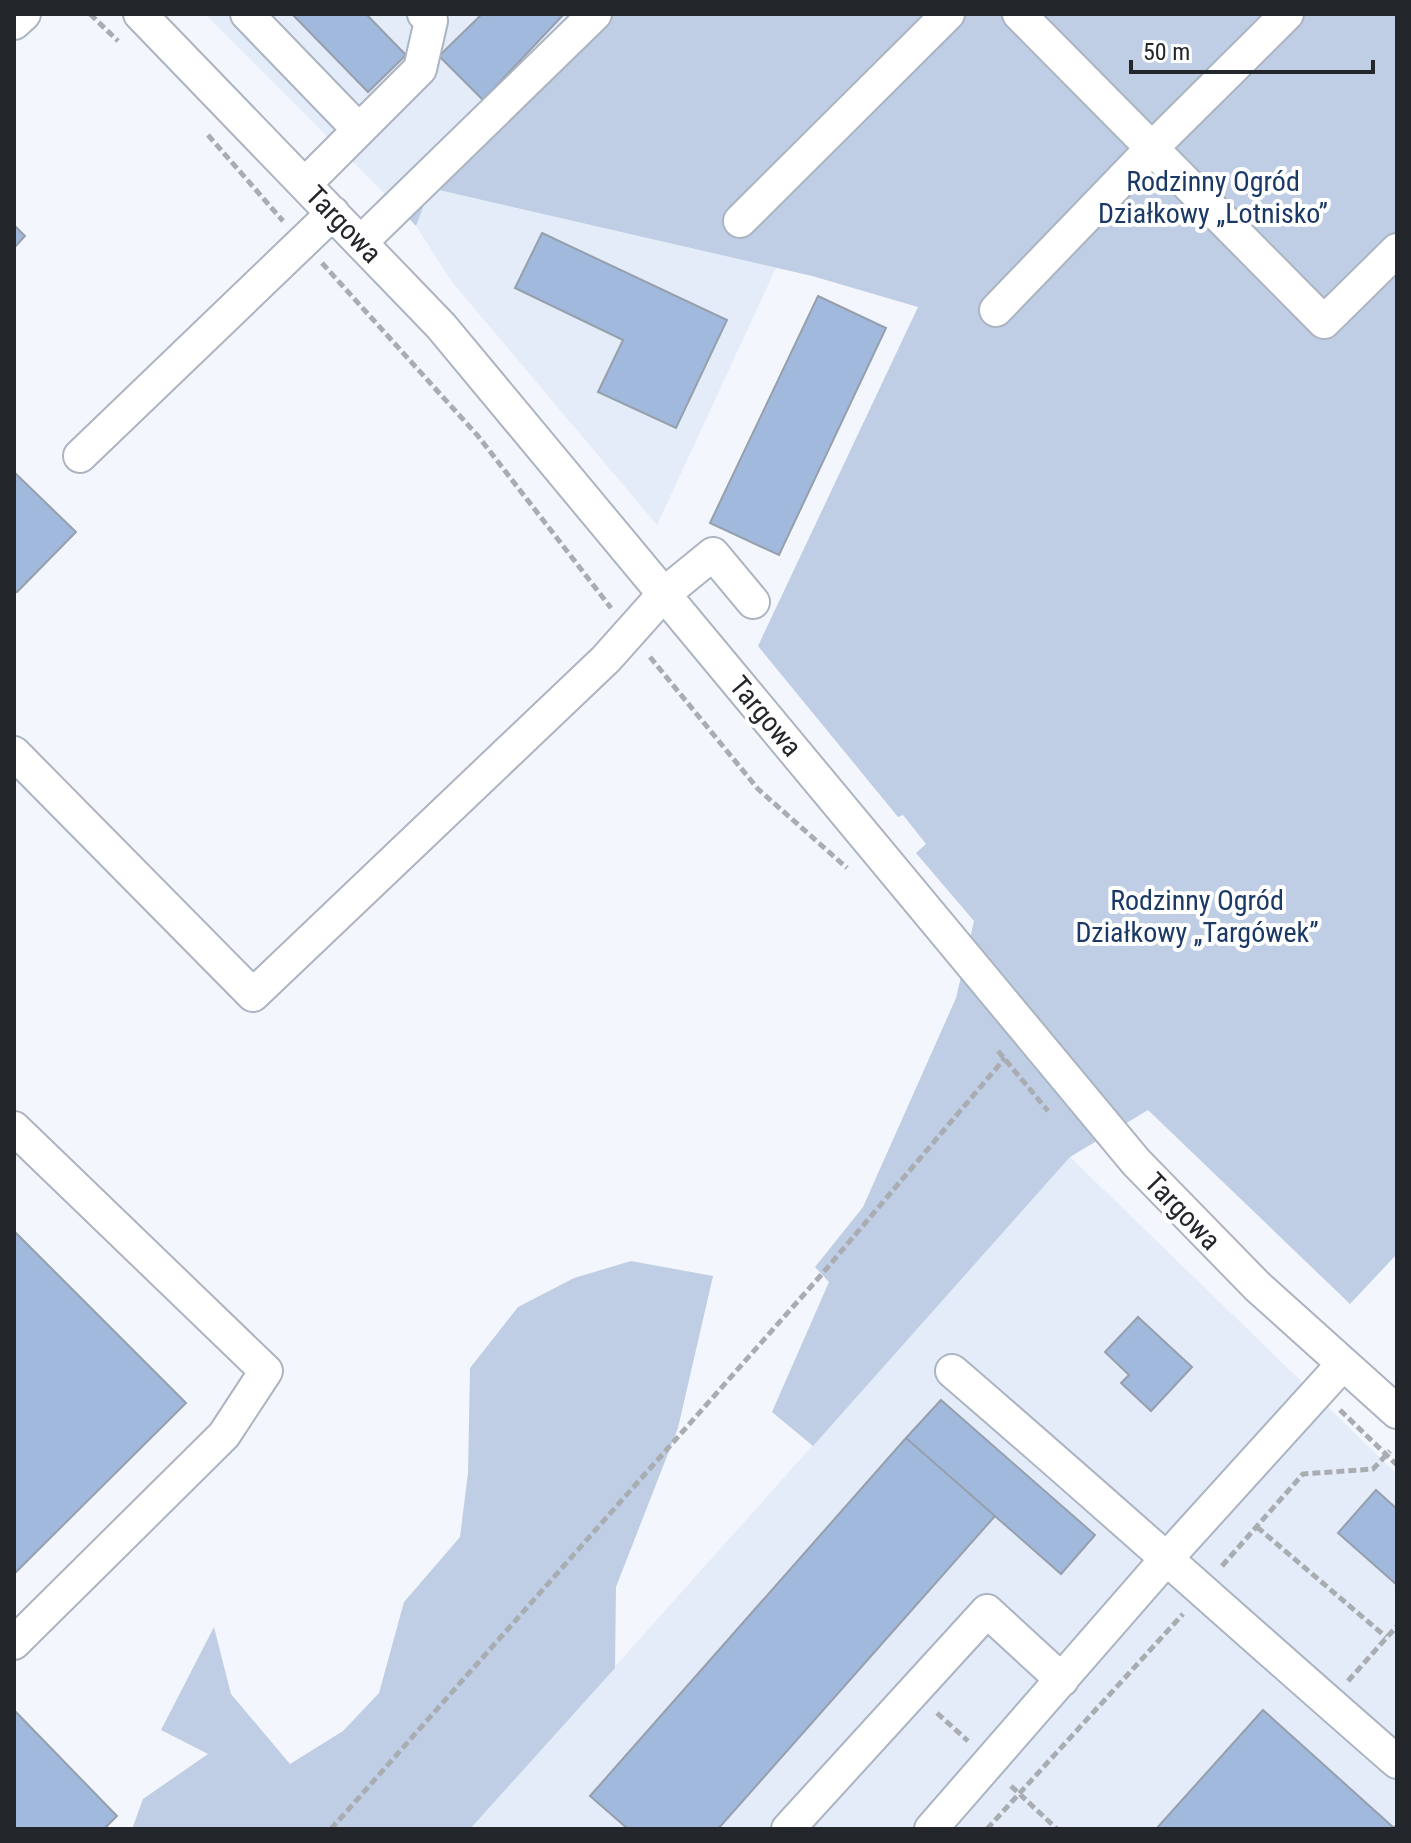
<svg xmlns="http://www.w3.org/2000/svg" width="1411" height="1843" font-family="'Roboto Condensed',sans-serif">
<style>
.built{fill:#e3ecf8}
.green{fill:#bfcee4}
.building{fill:#a1b9dc;stroke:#969fac;stroke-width:2}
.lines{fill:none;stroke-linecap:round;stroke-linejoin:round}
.minor-casing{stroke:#abb4c1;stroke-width:36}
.path{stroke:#a9adb2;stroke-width:5;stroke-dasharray:8 4;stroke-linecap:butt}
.minor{stroke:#fff;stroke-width:32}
.labels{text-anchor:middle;stroke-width:8;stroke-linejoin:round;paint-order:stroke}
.park-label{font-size:28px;fill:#1a3966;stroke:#fff}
.street-label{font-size:28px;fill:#23262b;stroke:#fff}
</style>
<rect width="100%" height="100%" fill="#f3f7fd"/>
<path class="built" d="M205 14H571L389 198Z
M429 188 776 268 657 525 452 282 416 226Z
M1070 1157 1397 1474V1829H470Z"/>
<path class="green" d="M571 14H1397V1254L1350 1304 1148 1110 1070 1157 813 1446 772 1412 829 1282 815 1267 863 1207 956 998 974 921 916 853 926 844 903 815 898 817 758 646 918 307 812 276 430 188 416 226 389 198Z
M631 1261 713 1276 678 1428 616 1587 615 1668 470 1829H132L143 1799 208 1754 161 1730 214 1627 231 1694 290 1764 343 1731 379 1693 404 1602 460 1537 468 1473 470 1368 518 1307 574 1278Z"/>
<path class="building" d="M292 14H366L406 55 368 92Z
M482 14H564L483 100 439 56Z
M14 225 25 236 14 248Z
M542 233 727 320 676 428 598 392 623 340 515 288Z
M818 296 886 328 779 555 710 523Z
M14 472 76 532 17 592 14 589Z
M14 1231 186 1403 14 1574Z
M1138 1317 1192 1367 1151 1411 1121 1383 1129 1375 1105 1352Z
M941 1400 1095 1535 1061 1574 906 1438Z
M906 1438 995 1516 718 1829H628L590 1796Z
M1376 1490 1397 1509V1585L1338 1533Z
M14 1710 117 1816 104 1829H14Z
M1263 1710 1394 1828 1397 1824V1829H1156Z"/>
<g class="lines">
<defs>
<path id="minor" d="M140 14 441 326 1136 1162 1257 1286 1397 1412
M247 14 359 130
M1019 14 1324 322 1397 250
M14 23 24 14
M305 184 420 69 431 21 424 14
M740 221 948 14
M361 242 595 14
M996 310 1152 148 1287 14
M80 456 333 213
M14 753 253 995 606 659 664 594 713 554 753 602
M14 1128 266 1371 224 1435 14 1643
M952 1371C1102 1500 1248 1632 1397 1762
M788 1829 987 1611 1062 1680
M931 1829 1168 1557 1343 1364"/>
</defs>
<use href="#minor" class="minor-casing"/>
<path class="path" d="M90 14 118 41
M208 135 283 221
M322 263 478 436 611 608
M650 657 758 789 847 868
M998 1051 1048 1111
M1340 1410 1397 1465
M1257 1527 1386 1637
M1222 1566 1303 1474 1373 1469 1390 1451
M1348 1681 1397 1626
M937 1713 968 1741
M1011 1786 1057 1829
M331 1829 822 1274 1005 1058
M987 1829 1183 1614"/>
<use href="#minor" class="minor"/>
</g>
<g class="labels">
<g class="park-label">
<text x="1213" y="191">Rodzinny Ogród<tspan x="1213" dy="32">Działkowy „Lotnisko”</tspan></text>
<text x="1197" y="910">Rodzinny Ogród<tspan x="1197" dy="32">Działkowy „Targówek”</tspan></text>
</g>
<g class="street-label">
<text transform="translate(344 224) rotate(46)" y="10">Targowa</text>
<text transform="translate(766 716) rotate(50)" y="10">Targowa</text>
<text transform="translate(1183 1211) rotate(46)" y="10">Targowa</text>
</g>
</g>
<rect width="1411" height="1843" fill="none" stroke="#23262b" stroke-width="32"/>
<path d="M1131 60v12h242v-12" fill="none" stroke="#23262b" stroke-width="4"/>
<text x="1143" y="60" font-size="24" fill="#23262b" stroke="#ffffff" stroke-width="6" paint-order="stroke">50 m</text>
</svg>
